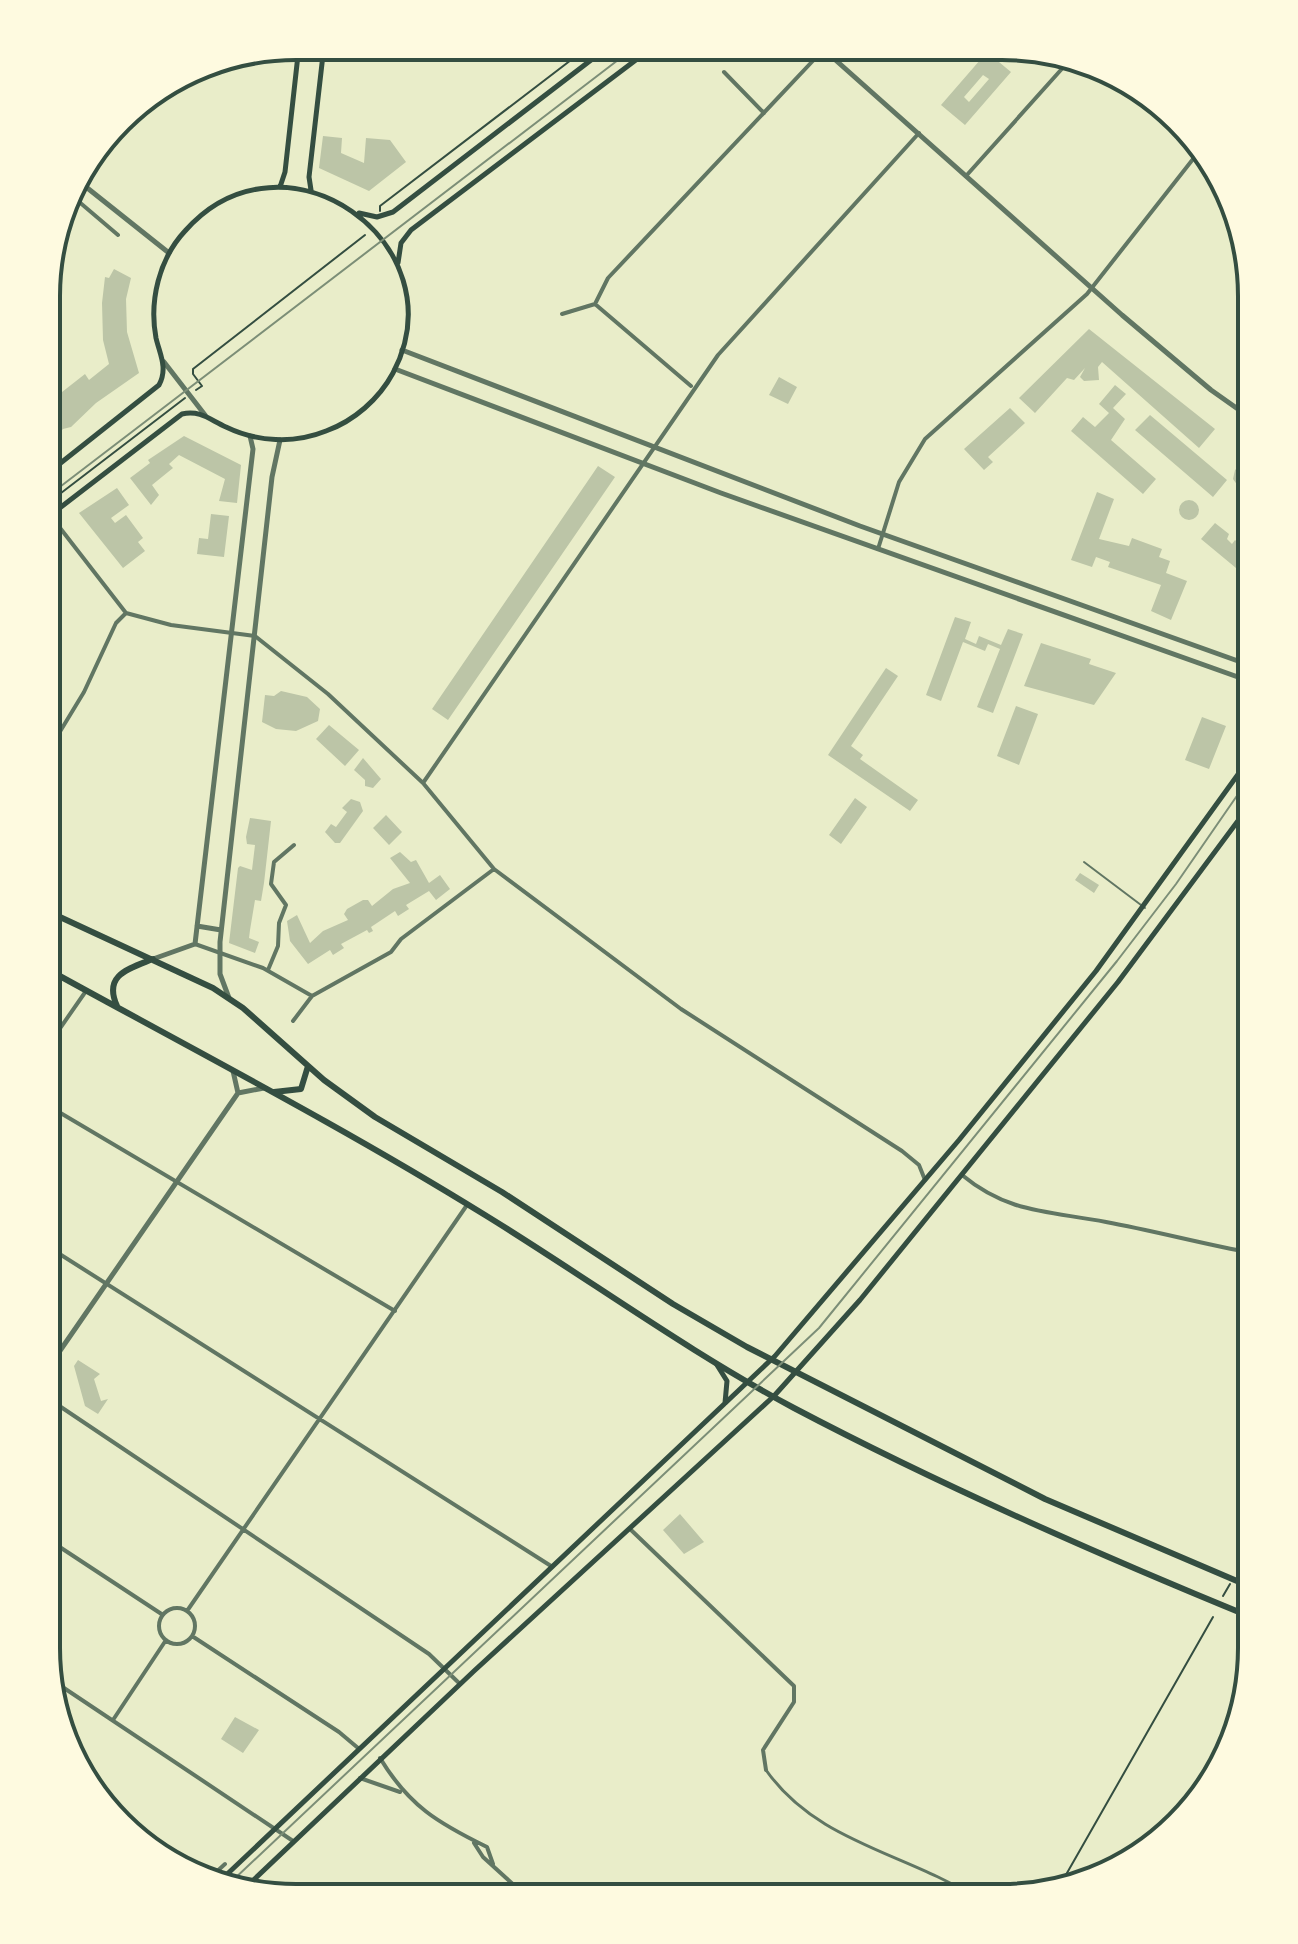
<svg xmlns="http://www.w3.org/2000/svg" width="1298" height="1944" font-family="Overpass,sans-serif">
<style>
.building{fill:#bcc5a7;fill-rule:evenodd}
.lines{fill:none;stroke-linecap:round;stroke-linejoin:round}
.path{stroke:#344e41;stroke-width:2}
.service{stroke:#617663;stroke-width:2}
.pedestrian{stroke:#617663;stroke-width:3}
.minor{stroke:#617663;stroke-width:4}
.tertiary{stroke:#617663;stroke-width:5}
.secondary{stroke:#344e41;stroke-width:5}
.primary{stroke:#344e41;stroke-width:6}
.tram{stroke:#7c8e77;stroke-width:2}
.rim{fill:none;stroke:#344e41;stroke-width:4}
</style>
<rect width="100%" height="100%" fill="#e9edc9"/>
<path class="building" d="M987 52 1011 72 965 125 941 105ZM983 75 989 79 969 102 964 97Z
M323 136 342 138 341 153 364 163 366 138 390 140 406 162 369 191 319 168Z
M114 269 131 278 126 299 127 332 139 373 96 403 71 427 63 429 48 444V403L85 374 89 380 109 364 103 340 102 303 105 277 109 278Z
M1089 329 1215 429 1199 448 1102 362 1098 367 1099 380 1084 381 1080 377 1085 368 1074 380 1067 378 1035 413 1019 398Z
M779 377 797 387 788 404 769 395Z
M1115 385 1126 394 1113 408 1125 419 1111 440 1156 479 1143 494 1071 431 1083 417 1095 427 1109 413 1099 404Z
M1010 408 1025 423 988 457 993 462 984 470 964 449Z
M1150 415 1227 480 1213 497 1135 430Z
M184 436 241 465 237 503 219 501 225 479 179 455 169 464 173 468 152 485 159 495 151 505 130 478 150 463 148 460Z
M1252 463V483L1238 486 1233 479 1235 470 1243 463Z
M598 466 615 477 448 720 432 709Z
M117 488 129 505 111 518 115 523 126 515 143 538 138 542 145 551 123 568 79 513Z
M1097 492 1114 499 1099 539 1129 546 1132 538 1162 549 1159 557 1170 561 1166 573 1187 581 1171 620 1151 611 1161 585 1108 567 1110 562 1096 557 1092 567 1071 560Z
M1179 510a10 10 0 1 1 20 0a10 10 0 1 1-20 0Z
M211 514 229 516 224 557 197 554 199 538 208 539Z
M1215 523 1229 534 1227 539 1232 544 1235 540 1248 551 1236 568 1201 539Z
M955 617 971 622 965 639 976 644 979 636 1001 645 1008 629 1023 634 993 713 977 707 1000 649 988 644 985 651 963 642 941 701 926 695Z
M1041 643 1091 659 1089 664 1116 673 1094 705 1024 686Z
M886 668 898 676 851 746 863 755 860 759 918 800 910 811 828 755Z
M281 691 307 697 320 709 318 721 296 731 276 729 262 722 265 695 274 696Z
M1016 706 1038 714 1019 765 997 756Z
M1202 717 1226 726 1209 769 1185 760Z
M329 725 359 750 345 766 316 739Z
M363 758 381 779 373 788 365 786V780L354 770Z
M855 798 867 807 841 844 829 835Z
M351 799 360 802 363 811 340 843H335L325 832 331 824 336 827 347 812 342 808Z
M386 815 402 832 389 845 373 828Z
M250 818 271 821 264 883 261 901 255 900 250 930 249 938 259 942 255 953 229 943 238 868 240 866 252 870 255 845 247 844 246 837Z
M400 852 411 862 416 860 429 883 440 875 450 889 436 900 429 891 406 905 409 909 398 916 395 911 371 927 373 931 369 933 367 930 341 944 344 948 333 955 330 950 308 964 290 941 287 921 297 915 310 943 323 931 348 920 344 914 347 909 363 900H368L372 906 393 889 410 883 390 858Z
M1080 873 1099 885 1094 893 1075 880Z
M78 1360 100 1374 94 1379 101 1401 108 1399 98 1414 85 1406 74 1366Z
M680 1514 704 1542 684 1554 663 1530Z
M235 1717 259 1730 243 1753 221 1739Z"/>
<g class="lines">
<path class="path" d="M380 211V206L588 47
M196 390 202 386 193 374V369L365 235
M48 503 185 398
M1223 1596 1230 1584
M1059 1887 1213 1617"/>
<path class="service" d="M1084 862 1145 908"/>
<path class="pedestrian" d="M766 1770C817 1843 907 1853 976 1898"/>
<path class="minor" d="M724 72 764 113
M966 176 1068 62
M71 195 118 235
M595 304 691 386
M562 314 595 304 608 278 824 49
M50 515 126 613 171 625 255 636 328 694 423 783 494 869 681 1009 902 1151 919 1165 925 1180
M878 549 899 482 925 439 1087 294 1197 154
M47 753 84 692 116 623 126 613
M423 783 718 355 919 133
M195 944 263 968 312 996 293 1021
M268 970 278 946 279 923 286 905 271 884 274 862 294 845
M312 996 391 952 401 939 494 869
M47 1047 86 991
M47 1105 395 1311
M962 1175C1009 1214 1050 1211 1106 1222 1155 1231 1203 1244 1252 1253
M47 1246 551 1566
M46 1397 429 1654 460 1684
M630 1529 794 1686V1702L763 1750 766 1770
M46 1538 163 1615
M159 1626a18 18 0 1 1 36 0a18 18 0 1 1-36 0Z
M187 1611 467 1205
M192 1636 339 1732 358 1748
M52 1680 293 1841
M113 1720 166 1640
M380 1758C409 1806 438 1823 487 1847L493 1864
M360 1778 400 1792
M474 1843 483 1857 527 1897
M213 1875 225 1864"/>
<path class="tertiary" d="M822 48 1122 315 1211 390 1252 419
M76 179 169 253
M402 350 860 526 1252 666
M164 362 205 415
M395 369 721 493 1252 682
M197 926 221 930
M153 959 195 944 253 449 250 436
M229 998 220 974V942L272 477 280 440
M233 1071 238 1093
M46 1371 238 1093 264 1088"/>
<path class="secondary" d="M280 187 285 172 299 46
M311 190 309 177 324 46
M359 213 377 217 393 212 608 47
M398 263 401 243 411 230 653 47
M48 517 182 414C201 410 210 420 226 427 257 442 294 444 326 431 354 421 379 399 393 373 461 243 284 119 185 231 159 259 149 301 156 338 160 355 168 368 159 385L48 473
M717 1365 727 1381 725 1403
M222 1879 775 1356 959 1140 1096 971 1252 755
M245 1888 474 1671 774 1396 860 1300 1118 982 1252 802"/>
<path class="primary" d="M47 911 213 988 243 1008 324 1080 375 1117 502 1192 673 1304 747 1347 1045 1499 1251 1587
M47 969C194 1050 343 1127 485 1215 589 1279 687 1351 794 1408 942 1486 1097 1554 1251 1617
M117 1006C103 975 128 969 153 959
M274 1092 301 1089 308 1066"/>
<path class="tram" d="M48 496 635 47
M231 1882 819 1328 1117 961 1176 884 1252 774"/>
</g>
<path d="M0 0H1298V1944H0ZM296 60H1002A236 236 0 0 1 1238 296V1648A236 236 0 0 1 1002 1884H296A236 236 0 0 1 60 1648V296A236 236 0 0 1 296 60Z" fill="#fefae0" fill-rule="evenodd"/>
<path class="rim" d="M296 60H1002A236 236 0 0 1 1238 296V1648A236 236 0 0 1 1002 1884H296A236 236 0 0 1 60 1648V296A236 236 0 0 1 296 60Z"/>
</svg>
